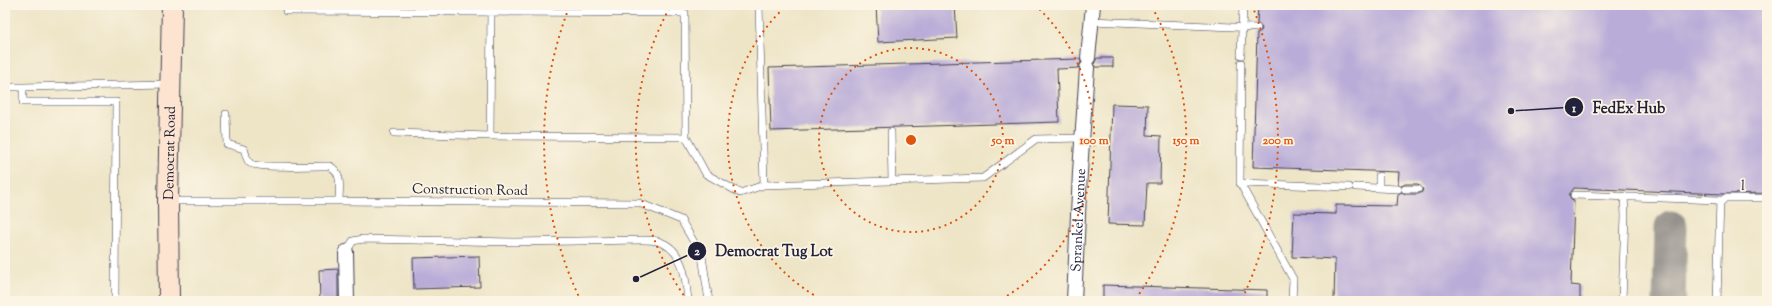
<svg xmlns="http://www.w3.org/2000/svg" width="1772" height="306" font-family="'Sorts Mill Goudy',serif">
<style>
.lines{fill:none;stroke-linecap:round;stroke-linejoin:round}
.taxiway{stroke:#888481;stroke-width:33}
.building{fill:#b9acd8}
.service-casing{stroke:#413f50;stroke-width:8}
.minor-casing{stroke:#413f50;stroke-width:16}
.secondary-casing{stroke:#413f50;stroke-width:22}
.service{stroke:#fff;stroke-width:7}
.minor{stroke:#fff;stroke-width:14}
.secondary{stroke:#fde4d0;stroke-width:20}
.ring{fill:none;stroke:#de560e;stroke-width:2;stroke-dasharray:2 4}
.labels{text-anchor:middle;stroke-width:3.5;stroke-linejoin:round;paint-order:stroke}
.street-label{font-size:14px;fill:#22223b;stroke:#fcf5e5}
.centre{fill:#de560e;stroke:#fcf5e5;stroke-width:2}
.ring-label{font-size:12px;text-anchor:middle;font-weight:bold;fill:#de560e;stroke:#fcf5e5;stroke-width:3.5;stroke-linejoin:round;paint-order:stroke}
.leader{fill:none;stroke:#22223b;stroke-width:1.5}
.callout-dot{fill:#22223b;stroke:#fcf5e5;stroke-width:1.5}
.mark-label{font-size:12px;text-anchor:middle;font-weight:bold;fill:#fff}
.callout-label{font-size:15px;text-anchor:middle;font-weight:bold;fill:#22223b;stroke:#fcf5e5;stroke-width:3.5;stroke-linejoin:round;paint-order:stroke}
</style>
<rect width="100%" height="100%" fill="#fcf5e5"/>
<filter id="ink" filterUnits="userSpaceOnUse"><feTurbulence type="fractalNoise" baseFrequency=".025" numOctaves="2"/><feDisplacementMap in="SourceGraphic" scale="8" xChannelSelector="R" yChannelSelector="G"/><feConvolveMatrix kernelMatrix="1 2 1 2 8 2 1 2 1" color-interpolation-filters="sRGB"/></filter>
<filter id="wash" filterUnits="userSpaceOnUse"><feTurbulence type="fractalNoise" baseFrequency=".012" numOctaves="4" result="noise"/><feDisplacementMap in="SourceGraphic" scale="16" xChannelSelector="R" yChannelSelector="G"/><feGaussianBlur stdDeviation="0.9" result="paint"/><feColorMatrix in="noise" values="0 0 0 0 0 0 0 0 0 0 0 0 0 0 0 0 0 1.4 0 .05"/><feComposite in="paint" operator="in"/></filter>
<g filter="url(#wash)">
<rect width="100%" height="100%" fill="#eee5c7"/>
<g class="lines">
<path class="taxiway" d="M1669 301 1671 227"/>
</g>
<g id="blocks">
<path class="building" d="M876 5H955L957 38 878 42Z
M1258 5H1767V193L1723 194 1574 188 1569 195 1571 199 1574 200 1571 285 1580 286V301H1334L1335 259 1292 257 1294 213 1336 214V205L1397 206 1398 194 1402 192 1405 194H1418L1422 192 1423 189 1418 184H1405L1402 186 1398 184 1399 172 1253 167 1257 33 1261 31 1262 28 1257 23Z
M1097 58H1113V67H1095L1094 64Z
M1080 59 1081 62 1078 68 1057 69 1059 122 771 131 769 68Z
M1112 104 1148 105 1147 135 1161 136 1160 183H1147L1145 225 1108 224Z
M479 256 480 287 414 289 413 258Z
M338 269V301H320L319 270Z
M1103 285 1267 290V301H1103Z"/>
</g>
</g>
<g filter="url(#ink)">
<use href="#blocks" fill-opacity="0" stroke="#413f50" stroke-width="1"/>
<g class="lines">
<defs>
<path id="service" d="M759 5 764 185 983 178 1036 139 1082 138
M286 11 685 13 686 137 706 174 740 193 764 185
M1091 21 1257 28
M1241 55 1243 5
M1241 63 1240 183 1293 279 1292 301
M5 87H23
M226 114 227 144 244 149C246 153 246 160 250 163 254 168 319 166 330 166 343 174 339 187 339 201
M891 132 892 181
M394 133 490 136 491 5
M490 136 686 137
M1240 183 1349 187
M1356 187 1398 189
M1379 188V176
M1405 189H1418
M1574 195 1720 200 1717 301
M170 201H339L639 203 681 220 702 256 709 301
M1720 203 1725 198H1767
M346 252 353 241 363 239 514 242 642 240C647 240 653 240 657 241 684 248 686 279 688 301
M115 301 116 102H23V87L168 84
M1622 301 1625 215 1624 196"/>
<g id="minor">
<path d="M1088 58 1093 5"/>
<path d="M346 252 347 301"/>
<path id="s1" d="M1074 301 1080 172 1087 68"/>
</g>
<g id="secondary">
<path id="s2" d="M169 301 168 201 172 5"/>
</g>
</defs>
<use href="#service" class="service-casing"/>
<use href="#minor" class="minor-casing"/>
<use href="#secondary" class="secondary-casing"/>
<use href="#service" class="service"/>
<use href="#minor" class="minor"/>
<use href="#secondary" class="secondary"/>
</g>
</g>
<g class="ring">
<circle cx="911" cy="140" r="92"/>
<path d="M824 301A183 183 0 0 1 787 5M1035 5A183 183 0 0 1 998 301"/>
<path d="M687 300A275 275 0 0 1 670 7M1152 7A275 275 0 0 1 1135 300"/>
<path d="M581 301A367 367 0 0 1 570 5M1252 5A367 367 0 0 1 1241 301"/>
</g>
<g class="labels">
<g class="street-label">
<text dy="5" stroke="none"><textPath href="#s2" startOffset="148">Democrat Road</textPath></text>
<text transform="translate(1743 185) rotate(1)" y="5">l</text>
<text transform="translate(470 189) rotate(1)" y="5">Construction Road</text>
<text dy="5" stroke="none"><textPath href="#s1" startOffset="81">Sprankel Avenue</textPath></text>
</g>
</g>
<circle cx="911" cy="140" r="6" class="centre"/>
<g class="ring-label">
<text x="1003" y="144">50 m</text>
<text x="1094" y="144">100 m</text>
<text x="1186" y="144">150 m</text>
<text x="1278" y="144">200 m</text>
</g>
<path class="leader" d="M1511 111L1574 107M636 279L697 251"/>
<g class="callout-dot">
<circle cx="1511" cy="111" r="4"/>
<circle cx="636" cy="279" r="4"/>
<circle cx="1574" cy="107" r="10"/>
<circle cx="697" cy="251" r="10"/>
</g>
<g class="mark-label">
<text x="1574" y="112">1</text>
<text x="697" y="255">2</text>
</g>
<g class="callout-label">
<text x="1629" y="113">FedEx Hub</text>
<text x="774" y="256">Democrat Tug Lot</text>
</g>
<rect width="1772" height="306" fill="none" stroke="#fcf5e5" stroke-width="20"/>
</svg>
